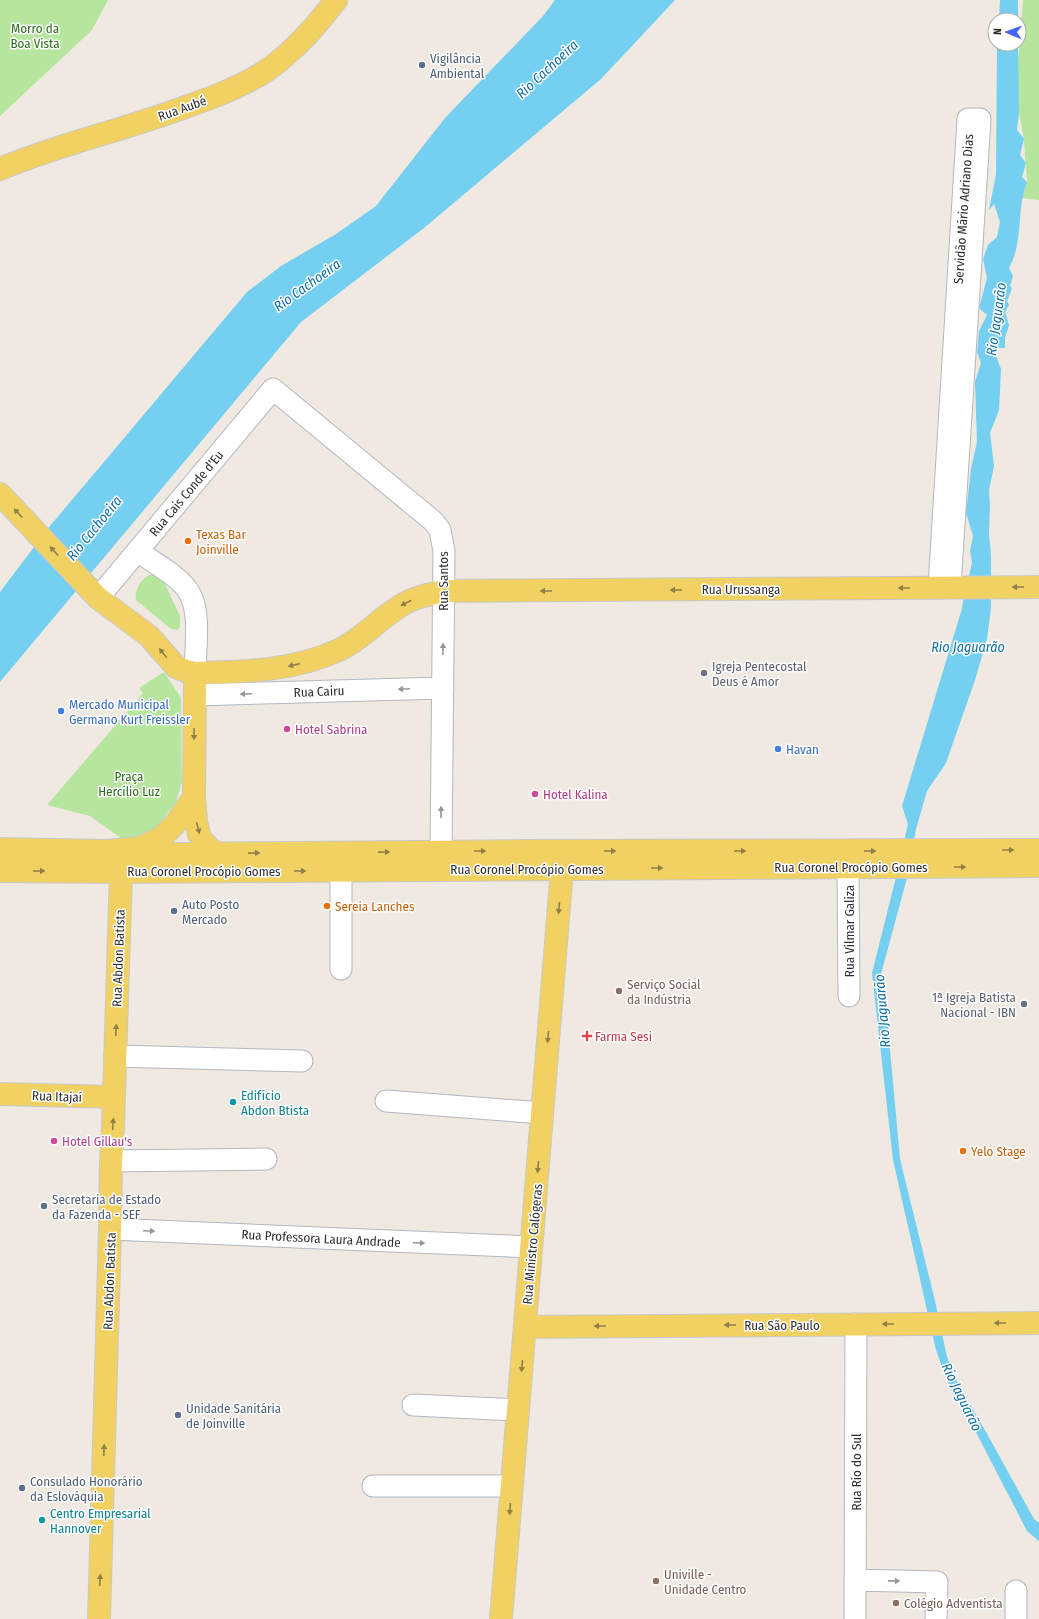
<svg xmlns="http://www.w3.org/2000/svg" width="1039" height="1619" font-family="'Fira Sans Condensed',sans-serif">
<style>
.green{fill:#b6e59e}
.water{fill:#75cff0}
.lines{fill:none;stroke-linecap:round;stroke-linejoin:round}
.minor-casing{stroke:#b4b7c1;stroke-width:23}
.major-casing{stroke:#c9c9c9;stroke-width:24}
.minor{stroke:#fff;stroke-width:21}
.major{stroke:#f2d163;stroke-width:22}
.oneway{fill:#908048}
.oneway2{fill:#969696}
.service-dot{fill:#5c6f8a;stroke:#fff;stroke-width:1.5}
.food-dot{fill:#e8710a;stroke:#fff;stroke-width:1.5}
.worship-dot{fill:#6b7280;stroke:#fff;stroke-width:1.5}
.shop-dot{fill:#3f7fe0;stroke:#fff;stroke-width:1.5}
.hotel-dot{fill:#d1479c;stroke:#fff;stroke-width:1.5}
.education-dot{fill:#8d6e63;stroke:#fff;stroke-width:1.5}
.health-dot{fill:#e0444e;stroke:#fff;stroke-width:1.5}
.culture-dot{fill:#0f9aa8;stroke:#fff;stroke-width:1.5}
.labels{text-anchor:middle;stroke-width:3;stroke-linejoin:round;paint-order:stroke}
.park-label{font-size:13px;fill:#2c6e1b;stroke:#fff}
.service-label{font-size:13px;fill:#4e5e75;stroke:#fff;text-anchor:start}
.street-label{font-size:13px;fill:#2e2e2e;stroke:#fff}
.food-label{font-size:13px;fill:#c56008;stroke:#fff;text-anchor:start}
.worship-label{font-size:13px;fill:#5b616d;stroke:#fff;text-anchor:start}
.shop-label{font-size:13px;fill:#366cbe;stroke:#fff;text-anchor:start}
.hotel-label{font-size:13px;fill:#b23c85;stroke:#fff;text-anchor:start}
.education-label{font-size:13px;fill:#785e54;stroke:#fff;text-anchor:start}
.health-label{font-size:13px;fill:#be3a42;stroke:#fff;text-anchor:start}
.culture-label{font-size:13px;fill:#0d838f;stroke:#fff;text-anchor:start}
.water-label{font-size:14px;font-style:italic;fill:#0d6fa3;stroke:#fff}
</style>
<rect width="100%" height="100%" fill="#efe9e1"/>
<path class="green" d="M0 0H108L92 30 0 116Z
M1023 0H1039V200L1022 198 1027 182 1024 139 1019 113 1017 73Z
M154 574 164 582 180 616V627L178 630 171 629 136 600C134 589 143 575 154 574Z
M164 672 181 698 182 782 176 802 157 827 139 838 122 839 90 816 47 805 143 693 139 688Z"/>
<path class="water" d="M555 0H675L601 79 424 228 301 322 0 682V592L50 526 247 292 281 266 336 234 376 206 445 118 543 16Z
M1000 0H1018V20H999Z
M997 44H1018L1019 113 1017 130 1024 139 1020 155 1026 163 1022 177 1027 182C1016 209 1024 241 1009 268L1013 276 1010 286 1012 289 1007 301 1009 305 1005 312 1009 325 1005 338V348H997L995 353 1001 369 999 410 990 433 994 466 989 490 990 505 989 533 991 556V608L987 639 975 680 946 763 927 791 916 829 907 878 881 974 885 995 900 1159 935 1301 947 1357 958 1384 986 1432 1034 1519 1039 1523V1541L1027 1531 965 1411 950 1387 941 1364 936 1350 893 1160 872 973 895 881 908 824 902 806 961 612 972 562 970 551 973 536 966 513 971 469 977 442 975 382 981 363 977 352 979 331 987 315 979 308 987 278 983 259 988 245 997 237 1000 222 994 204 989 210 996 174Z"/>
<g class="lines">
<defs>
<path id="minor" d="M137 551C153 562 181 577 190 594 201 614 195 650 195 673
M939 587 968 119H980L950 587
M98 598 273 389 433 521 440 530 444 551 441 851
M195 695 443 688
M848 867 849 996
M341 871V969
M115 1056 302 1061
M386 1101 542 1113
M111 1161 266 1159
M110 1229 531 1247
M413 1405 518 1410
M373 1486H511
M855 1580 937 1582 936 1619
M1016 1591V1619
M855 1619 856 1324"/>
<path id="major" d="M0 169C60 144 123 130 183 108 208 99 233 90 256 77 285 61 316 27 336 0
M0 494 98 598 149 636 176 667 186 671 195 673C245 672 295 671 341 649 361 639 375 623 393 611 408 599 425 595 444 591L1039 587
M195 673 194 797 196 822 199 834 203 842 215 853
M0 849 108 851 139 848 161 838 176 823 194 797
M127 868 157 855 169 854 525 851 1039 850
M0 871 121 872 1039 866
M0 1094 114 1097
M525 1327 1039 1323
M99 1619 110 1229 111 1161 113 1127 121 872 118 864 108 851
M501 1619 562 869"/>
</defs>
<use href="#minor" class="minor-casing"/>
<use href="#major" class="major-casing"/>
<use href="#minor" class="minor"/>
<use href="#major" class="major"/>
</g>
<defs><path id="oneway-solid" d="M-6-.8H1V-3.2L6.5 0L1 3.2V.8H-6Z"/></defs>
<g class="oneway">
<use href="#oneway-solid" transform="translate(18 513) rotate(-133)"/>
<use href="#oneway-solid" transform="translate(54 551) rotate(-133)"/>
<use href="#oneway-solid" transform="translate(1018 587) rotate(180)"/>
<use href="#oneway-solid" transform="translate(904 588) rotate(180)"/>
<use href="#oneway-solid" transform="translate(676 590) rotate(180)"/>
<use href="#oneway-solid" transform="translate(546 591) rotate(180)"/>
<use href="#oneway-solid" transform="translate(406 603) rotate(152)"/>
<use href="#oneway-solid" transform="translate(163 653) rotate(-129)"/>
<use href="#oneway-solid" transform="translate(294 665) rotate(167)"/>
<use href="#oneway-solid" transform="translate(194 734) rotate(90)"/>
<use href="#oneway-solid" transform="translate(198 828) rotate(76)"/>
<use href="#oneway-solid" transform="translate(1008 850)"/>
<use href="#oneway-solid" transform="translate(480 851)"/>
<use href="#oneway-solid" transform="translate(610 851)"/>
<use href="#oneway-solid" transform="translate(740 851)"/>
<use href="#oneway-solid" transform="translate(870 851)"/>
<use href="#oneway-solid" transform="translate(384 852) rotate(-1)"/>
<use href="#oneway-solid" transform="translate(254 853) rotate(-1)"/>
<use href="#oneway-solid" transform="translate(960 867)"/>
<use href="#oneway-solid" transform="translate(657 868)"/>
<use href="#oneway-solid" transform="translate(39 871)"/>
<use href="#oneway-solid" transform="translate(300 871)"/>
<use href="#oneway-solid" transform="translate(559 908) rotate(95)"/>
<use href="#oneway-solid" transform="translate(116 1030) rotate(-88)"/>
<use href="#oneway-solid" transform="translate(548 1037) rotate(95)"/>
<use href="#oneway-solid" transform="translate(113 1124) rotate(-87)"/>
<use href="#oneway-solid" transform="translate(538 1167) rotate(95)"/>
<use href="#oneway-solid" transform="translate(1000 1323) rotate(180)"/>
<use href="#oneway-solid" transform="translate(888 1324) rotate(180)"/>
<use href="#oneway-solid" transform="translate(730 1325) rotate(180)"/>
<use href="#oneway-solid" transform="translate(600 1326) rotate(180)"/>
<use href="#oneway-solid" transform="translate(522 1366) rotate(95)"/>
<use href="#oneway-solid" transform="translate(104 1450) rotate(-88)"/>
<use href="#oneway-solid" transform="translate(510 1509) rotate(94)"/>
<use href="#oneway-solid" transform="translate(100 1580) rotate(-88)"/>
</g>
<g class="oneway2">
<use href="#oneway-solid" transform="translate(443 649) rotate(-89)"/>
<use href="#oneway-solid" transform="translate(404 689) rotate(178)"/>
<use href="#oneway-solid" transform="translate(246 694) rotate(178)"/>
<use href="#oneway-solid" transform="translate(441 812) rotate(-89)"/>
<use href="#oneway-solid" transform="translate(149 1231) rotate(3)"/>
<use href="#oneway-solid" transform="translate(419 1243) rotate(3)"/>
<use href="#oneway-solid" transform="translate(894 1581) rotate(1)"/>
</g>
<g class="service-dot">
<circle cx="422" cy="65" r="4"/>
<circle cx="174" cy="911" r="4"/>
<circle cx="44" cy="1206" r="4"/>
<circle cx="178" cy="1415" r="4"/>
<circle cx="22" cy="1488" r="4"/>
</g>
<g class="food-dot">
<circle cx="188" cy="541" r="4"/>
<circle cx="327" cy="906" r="4"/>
<circle cx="963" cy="1151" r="4"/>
</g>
<g class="worship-dot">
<circle cx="704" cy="673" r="4"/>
<circle cx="1024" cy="1004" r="4"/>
</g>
<g class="shop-dot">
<circle cx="61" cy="711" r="4"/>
<circle cx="778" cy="749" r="4"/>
</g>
<g class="hotel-dot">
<circle cx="287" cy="729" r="4"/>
<circle cx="535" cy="794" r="4"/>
<circle cx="54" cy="1141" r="4"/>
</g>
<g class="education-dot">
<circle cx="619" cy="991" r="4"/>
<circle cx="656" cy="1581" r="4"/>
<circle cx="896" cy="1603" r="4"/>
</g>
<path class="health-dot" d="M585 1030h4v4h4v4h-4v4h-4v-4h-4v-4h4z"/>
<g class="culture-dot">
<circle cx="233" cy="1102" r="4"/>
<circle cx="42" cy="1520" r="4"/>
</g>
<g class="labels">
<g class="park-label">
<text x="35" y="33">Morro da<tspan x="35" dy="15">Boa Vista</tspan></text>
<text x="129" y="781">Praça<tspan x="129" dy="15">Hercílio Luz</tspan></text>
</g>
<g class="service-label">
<text x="430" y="63">Vigilância<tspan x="430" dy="15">Ambiental</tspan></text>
<text x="182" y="909">Auto Posto<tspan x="182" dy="15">Mercado</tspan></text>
<text x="52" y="1204">Secretaria de Estado<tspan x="52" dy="15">da Fazenda - SEF</tspan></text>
<text x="186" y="1413">Unidade Sanitária<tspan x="186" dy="15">de Joinville</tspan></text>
<text x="30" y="1486">Consulado Honorário<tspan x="30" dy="15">da Eslováquia</tspan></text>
</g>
<g class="street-label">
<text transform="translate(182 108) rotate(-20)" y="5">Rua Aubé</text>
<text transform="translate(963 209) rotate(-86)" y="5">Servidão Mário Adriano Dias</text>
<text transform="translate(186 493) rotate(-50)" y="5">Rua Cais Conde d'Eu</text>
<text transform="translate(443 581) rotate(-90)" y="5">Rua Santos</text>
<text x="741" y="594">Rua Urussanga</text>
<text transform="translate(319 691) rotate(-2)" y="5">Rua Cairu</text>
<text x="851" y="872">Rua Coronel Procópio Gomes</text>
<text x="527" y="874">Rua Coronel Procópio Gomes</text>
<text x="204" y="876">Rua Coronel Procópio Gomes</text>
<text transform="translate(849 931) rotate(-90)" y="5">Rua Vilmar Galiza</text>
<text transform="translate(118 958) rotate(-88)" y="5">Rua Abdon Batista</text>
<text transform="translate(57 1096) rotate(2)" y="5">Rua Itajaí</text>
<text transform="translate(321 1238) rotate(3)" y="5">Rua Professora Laura Andrade</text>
<text transform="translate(532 1244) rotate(-85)" y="5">Rua Ministro Calógeras</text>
<text transform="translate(109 1281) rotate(-88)" y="5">Rua Abdon Batista</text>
<text x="782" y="1330">Rua São Paulo</text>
<text transform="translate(856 1472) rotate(-90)" y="5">Rua Rio do Sul</text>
</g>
<g class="food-label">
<text x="196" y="539">Texas Bar<tspan x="196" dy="15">Joinville</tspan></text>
<text x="335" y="911">Sereia Lanches</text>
<text x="971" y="1156">Yelo Stage</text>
</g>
<g class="worship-label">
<text x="712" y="671">Igreja Pentecostal<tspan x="712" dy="15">Deus é Amor</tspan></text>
<text x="1016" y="1002" text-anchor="end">1ª Igreja Batista<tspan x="1016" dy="15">Nacional - IBN</tspan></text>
</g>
<g class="shop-label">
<text x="69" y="709">Mercado Municipal<tspan x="69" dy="15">Germano Kurt Freissler</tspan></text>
<text x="786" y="754">Havan</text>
</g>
<g class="hotel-label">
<text x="295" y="734">Hotel Sabrina</text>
<text x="543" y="799">Hotel Kalina</text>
<text x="62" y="1146">Hotel Gillau's</text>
</g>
<g class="education-label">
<text x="627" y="989">Serviço Social<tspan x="627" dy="15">da Indústria</tspan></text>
<text x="664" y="1579">Univille -<tspan x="664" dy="15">Unidade Centro</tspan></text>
<text x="904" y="1608">Colégio Adventista</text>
</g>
<g class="health-label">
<text x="595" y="1041">Farma Sesi</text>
</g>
<g class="culture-label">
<text x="241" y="1100">Edifício<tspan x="241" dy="15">Abdon Btista</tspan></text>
<text x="50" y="1518">Centro Empresarial<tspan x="50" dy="15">Hannover</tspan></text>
</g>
<g class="water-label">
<text transform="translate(547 69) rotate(-43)" y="5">Rio Cachoeira</text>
<text transform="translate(307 285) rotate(-36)" y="5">Rio Cachoeira</text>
<text transform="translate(996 319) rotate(-82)" y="5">Rio Jaguarão</text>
<text transform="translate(94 528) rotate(-51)" y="5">Rio Cachoeira</text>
<text x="968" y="652">Rio Jaguarão</text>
<text transform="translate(882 1011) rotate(-95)" y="5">Rio Jaguarão</text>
<text transform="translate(962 1397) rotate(64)" y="5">Rio Jaguarão</text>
</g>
</g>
<g transform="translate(1007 32) rotate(272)"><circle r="19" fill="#ffffff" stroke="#ababab"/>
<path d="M0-3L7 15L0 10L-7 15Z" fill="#4264fb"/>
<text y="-6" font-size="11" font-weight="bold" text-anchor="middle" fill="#2e2e2e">N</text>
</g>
</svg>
